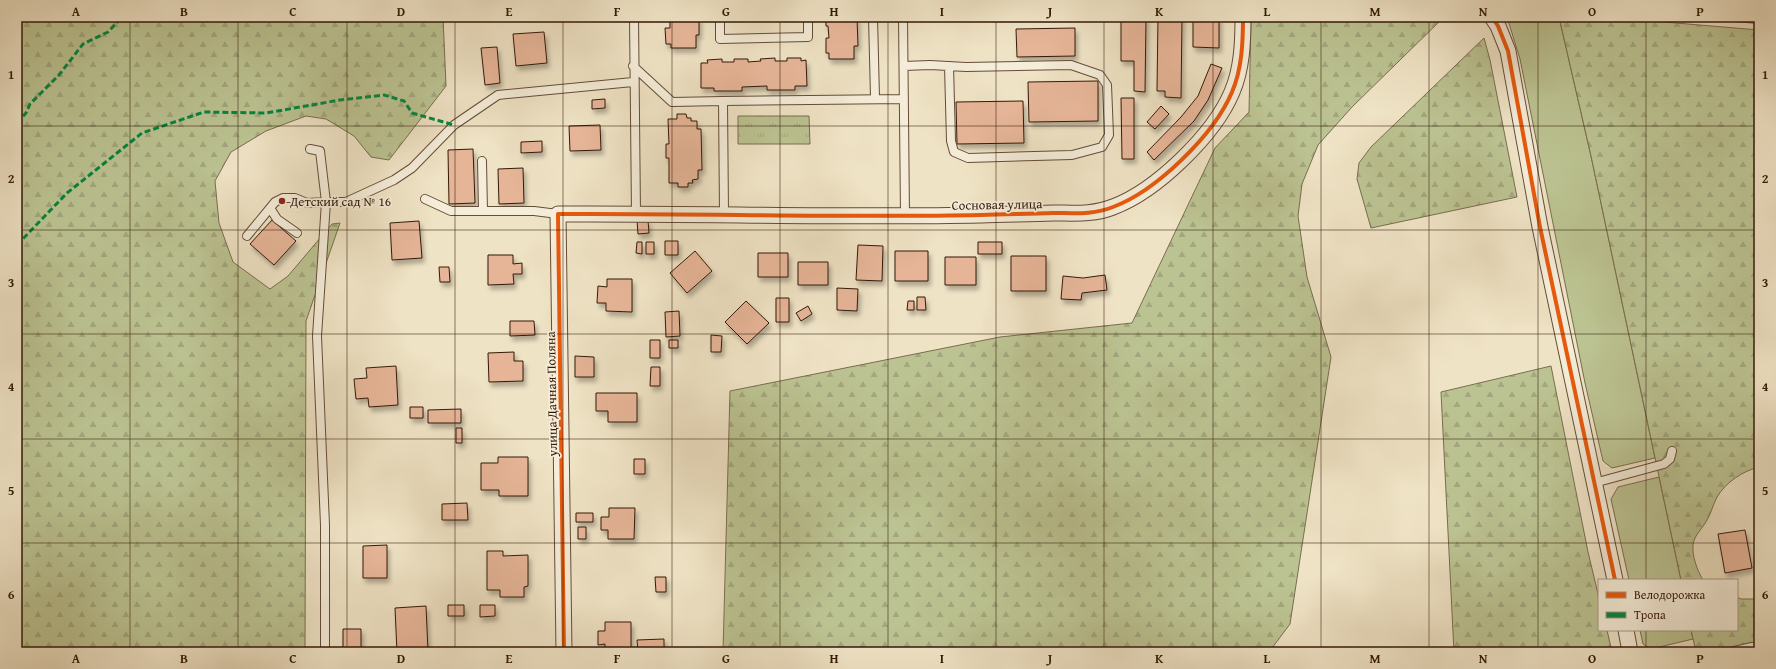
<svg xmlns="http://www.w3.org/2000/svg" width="1776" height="669" font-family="'Gentium Book Plus',serif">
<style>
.green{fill:#bcc392;stroke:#786e4e}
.forest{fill:url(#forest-firs);stroke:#786e4e}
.park{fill:url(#park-tufts);stroke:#786e4e}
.building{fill:#e6b598;stroke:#351909;filter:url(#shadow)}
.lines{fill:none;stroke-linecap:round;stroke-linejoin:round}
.service-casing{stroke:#644c38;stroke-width:10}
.minor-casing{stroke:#644c38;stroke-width:17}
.service{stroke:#f5edd9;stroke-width:8}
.minor{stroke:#f5edd9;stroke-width:15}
.quiet{stroke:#00873e;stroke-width:3;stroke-dasharray:6 3;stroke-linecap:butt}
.cycleway-casing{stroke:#f5edd9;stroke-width:6}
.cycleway{stroke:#e8590c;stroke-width:4}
.grid{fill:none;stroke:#351909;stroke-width:1;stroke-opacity:0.55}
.poi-dot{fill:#8f2418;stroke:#f5edd9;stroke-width:1.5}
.labels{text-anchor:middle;stroke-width:3.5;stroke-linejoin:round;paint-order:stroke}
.poi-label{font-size:13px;fill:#351909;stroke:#f5edd9;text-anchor:start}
.street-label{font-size:13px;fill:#351909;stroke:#f5edd9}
.neatline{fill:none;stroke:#351909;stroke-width:1.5}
.grid-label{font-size:13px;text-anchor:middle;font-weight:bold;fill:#351909}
</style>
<defs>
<pattern id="forest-firs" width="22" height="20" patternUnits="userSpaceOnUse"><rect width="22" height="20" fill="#bcc392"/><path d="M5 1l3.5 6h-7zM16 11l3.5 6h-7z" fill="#a2a77d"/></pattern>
<pattern id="park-tufts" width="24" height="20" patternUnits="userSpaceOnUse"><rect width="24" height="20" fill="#bcc392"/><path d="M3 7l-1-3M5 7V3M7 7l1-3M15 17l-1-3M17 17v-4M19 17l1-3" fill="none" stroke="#a2a77d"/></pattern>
<filter id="shadow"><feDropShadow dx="2.5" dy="4.5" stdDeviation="2" flood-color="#0004"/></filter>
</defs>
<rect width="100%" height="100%" fill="#efe3c5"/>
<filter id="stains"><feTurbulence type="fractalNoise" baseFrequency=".005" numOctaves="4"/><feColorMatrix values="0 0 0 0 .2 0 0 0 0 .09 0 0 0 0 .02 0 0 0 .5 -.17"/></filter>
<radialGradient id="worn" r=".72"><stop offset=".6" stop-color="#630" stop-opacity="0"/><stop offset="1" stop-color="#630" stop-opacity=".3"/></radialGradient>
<path class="green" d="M1507 17H1559L1591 156 1655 458 1612 468 1603 461 1585 383 1520 59Z
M1659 477 1681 580H1629L1611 499 1618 487Z
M1640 630H1691L1693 639 1651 649 1643 644Z"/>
<path class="forest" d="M17 17H443L446 86 389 160 371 157 354 136 326 119 306 116 266 131 231 152 215 181 219 223 233 262 270 289 288 276 332 224 340 223 306 321 305 652H17Z
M1251 17H1444L1352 107 1318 145 1302 184 1298 216 1307 277 1331 357 1290 624 1269 652H723L730 391 1000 337 1132 323 1215 148 1249 112Z
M1559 17H1605L1759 30V467C1743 471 1726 482 1717 497 1713 505 1711 513 1707 520 1703 528 1694 535 1693 545 1692 556 1697 570 1703 580H1681L1591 156Z
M1484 38 1490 60 1517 197 1371 228 1357 179 1359 163 1371 147Z
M1551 366 1588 552 1599 598V630H1607L1612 652H1454L1441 392Z
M1737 597 1741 599H1759V652H1696L1691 630H1737Z"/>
<path class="park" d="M738 116H809L810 144H738Z"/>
<path class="building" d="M670 17H699V35H696V48H671V44H666L665 28H670Z
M826 17 857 18 858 46H854V59H829V53H826V38H829L828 26H826Z
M1121 17H1146L1145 92 1134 91V61H1121Z
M1158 17H1182L1181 98 1165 97V91H1157Z
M1193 17H1219V48L1193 47Z
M1075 28V56L1017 57 1016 29Z
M544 32 547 63 516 66 513 34Z
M497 47 500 83 485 85 481 48Z
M775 58V61H787V58H801V61L806 60 807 86H795V90H767V86L742 87V91H714V88H701V63H708L707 60 722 59V62H734V59H748V62L761 61 760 59Z
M1211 64 1222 68 1208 100 1194 121 1154 160 1147 152 1181 117 1198 96Z
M1098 81V121L1029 122 1028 82Z
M1121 98H1134V159H1122Z
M605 99V108L592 109V100Z
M1023 101 1024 143 957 144 956 102Z
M1161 106 1169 114 1155 129 1147 122Z
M677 114H686L687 118H691V121H697V129H701L702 170H698V179L692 180 693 183H688V187H678V183H669V158H666V144H669L668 119H677Z
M600 125 601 150 570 151 569 126Z
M542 141V152L521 153V142Z
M473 149 475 203 449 204 448 150Z
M523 168 524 203 499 204 498 169Z
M272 220 296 241 274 265 250 244Z
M637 220H648L649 233 638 234Z
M419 221 422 258 392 260 390 223Z
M665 241H678V255H665Z
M637 242H642V254L636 253Z
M646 242H654V254H646Z
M978 242H1002V254H978Z
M858 245 883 246 882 281 856 280Z
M695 251 712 271 687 293 670 273Z
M895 251H928V281H895Z
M758 253H788V277H758Z
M488 255H513V264L522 263V274H513L514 284 488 285Z
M1011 256H1046V291H1011Z
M945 257H976V285H945Z
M798 262H828V285H798Z
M439 267H449L450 282H440Z
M1105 275 1107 290 1082 293 1081 300 1061 299 1063 276 1083 278Z
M607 279H632V312L606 311V303H597L598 286 607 287Z
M837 288 858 289 857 311 837 310Z
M917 297H925L926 310H917Z
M776 298H789V322H776Z
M746 301 769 323 747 344 725 322Z
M908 301H914V310H907Z
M808 306 812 314 801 321 796 313Z
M679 311 680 336 666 337 665 312Z
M510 321H534L535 335 510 336Z
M711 335 722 336 721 352H711Z
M650 340H660V358H650Z
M669 340H678V348H669Z
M514 352V361H523V381L489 382 488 353Z
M575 356 594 357V377H575Z
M396 366 398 405 369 407 368 398 356 399 354 379 367 378 366 368Z
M651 367H660V386H650Z
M596 393H637V422H608V411H596Z
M410 407H423V418H410Z
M461 409V423H428V410Z
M456 428H462V443H456Z
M498 457H528V496H499V490H481V463H498Z
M634 459H645V474H634Z
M467 503 468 520H442V504Z
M609 508H635L634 539H608V530H601V517H609Z
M576 513H593V522H576Z
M578 527H586V539H578Z
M1745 530 1752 568 1725 573 1718 534Z
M387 545V578H363V546Z
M487 551H503V556L528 555V586L524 587V597H500V590H487Z
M655 577H666V592H656Z
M448 605H464V616H448Z
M480 605H495V616L480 617Z
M426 606 428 652H397L395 608Z
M605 622H631V652H605V644L598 645V631H605Z
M343 629H361V652H343Z
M664 639V652H638L637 640Z"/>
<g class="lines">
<defs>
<path id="service" d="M634 17 636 214
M720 17V39L808 37V17
M873 17 875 98
M903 17 905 216
M1734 17 1759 19
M633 66 672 102 723 101
M904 66 930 65 966 67 1071 65 1100 75 1107 85 1109 135 1102 147 1072 155 968 158 954 152 951 141 949 66
M482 161 483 211
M425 199 451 211H534L558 214
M270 208 277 219 297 233
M724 214 723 101 904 99
M247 236 275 202 283 198H295L307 203 326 202 320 151 310 149
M1594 483 1664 464 1670 459 1672 451
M325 652V525L317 336 326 202H346L394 180 412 168 454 125 498 95 633 82
M1730 652 1752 647"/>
<path id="minor" d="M1492 17 1498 26 1508 51 1540 227 1615 580
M1626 630 1630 652
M564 652 558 214C699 213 840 218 981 215 1005 214 1029 214 1053 213 1074 213 1093 215 1113 207 1156 191 1214 135 1232 92 1242 69 1243 42 1243 17"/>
</defs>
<use href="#service" class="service-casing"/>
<use href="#minor" class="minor-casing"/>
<use href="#service" class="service"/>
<use href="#minor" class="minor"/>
<path class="quiet" d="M17 123 26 113 30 104 59 75 83 44 108 32 122 17
M17 245 67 193 142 133 204 112 266 113 340 100 384 95 404 101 412 113 454 125"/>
<defs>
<path id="cycleway" d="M1492 17 1498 26 1508 51 1540 227 1615 580
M564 652 558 214C699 213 840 218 981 215 1005 214 1029 214 1053 213 1074 213 1093 215 1113 207 1156 191 1214 135 1232 92 1242 69 1243 42 1243 17"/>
</defs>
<use href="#cycleway" class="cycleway-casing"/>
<use href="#cycleway" class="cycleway"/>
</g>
<path class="grid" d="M130 17V652M238 17V652M347 17V652M455 17V652M563 17V652M672 17V652M780 17V652M888 17V652M996 17V652M1104 17V652M1213 17V652M1321 17V652M1429 17V652M1538 17V652M1646 17V580M17 126H1759M17 230H1759M17 334H1759M17 439H1759M17 543H1759M1646 630V652"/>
<circle class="poi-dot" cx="282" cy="201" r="4"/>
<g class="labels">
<g class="poi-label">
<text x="290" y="206">Детский сад № 16</text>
</g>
<g class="street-label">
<text transform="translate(997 204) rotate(-1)" y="5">Сосновая улица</text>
<text transform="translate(551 394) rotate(-91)" y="5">улица Дачная Поляна</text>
</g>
</g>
<rect width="1776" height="669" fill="none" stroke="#efe3c5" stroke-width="44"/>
<rect x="1598" y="579" width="140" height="52" fill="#f5edd9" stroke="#a89886"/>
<rect x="1606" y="592" width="20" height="6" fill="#e8590c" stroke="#a89886"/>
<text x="1634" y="599" font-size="12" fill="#351909">Велодорожка</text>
<rect x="1606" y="612" width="20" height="6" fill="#00873e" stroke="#a89886"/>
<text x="1634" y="619" font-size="12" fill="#351909">Тропа</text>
<rect x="22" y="22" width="1732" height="625" class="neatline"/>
<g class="grid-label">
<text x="76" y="16">A</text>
<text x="184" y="16">B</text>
<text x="293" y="16">C</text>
<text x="401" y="16">D</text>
<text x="509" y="16">E</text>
<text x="617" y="16">F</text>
<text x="726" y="16">G</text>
<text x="834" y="16">H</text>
<text x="942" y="16">I</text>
<text x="1050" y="16">J</text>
<text x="1159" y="16">K</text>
<text x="1267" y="16">L</text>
<text x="1375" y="16">M</text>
<text x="1483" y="16">N</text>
<text x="1592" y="16">O</text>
<text x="1700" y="16">P</text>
<text x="11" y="79">1</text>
<text x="1765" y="79">1</text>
<text x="11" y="183">2</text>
<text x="1765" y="183">2</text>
<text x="11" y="287">3</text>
<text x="1765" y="287">3</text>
<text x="11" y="391">4</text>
<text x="1765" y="391">4</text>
<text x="11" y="495">5</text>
<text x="1765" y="495">5</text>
<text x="11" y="599">6</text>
<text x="1765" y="599">6</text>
<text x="76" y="663">A</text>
<text x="184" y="663">B</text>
<text x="293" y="663">C</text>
<text x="401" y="663">D</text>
<text x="509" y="663">E</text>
<text x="617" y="663">F</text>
<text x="726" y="663">G</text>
<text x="834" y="663">H</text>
<text x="942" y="663">I</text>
<text x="1050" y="663">J</text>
<text x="1159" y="663">K</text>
<text x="1267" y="663">L</text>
<text x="1375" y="663">M</text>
<text x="1483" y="663">N</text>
<text x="1592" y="663">O</text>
<text x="1700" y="663">P</text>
</g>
<rect width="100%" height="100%" filter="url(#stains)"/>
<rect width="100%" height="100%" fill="url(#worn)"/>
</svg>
